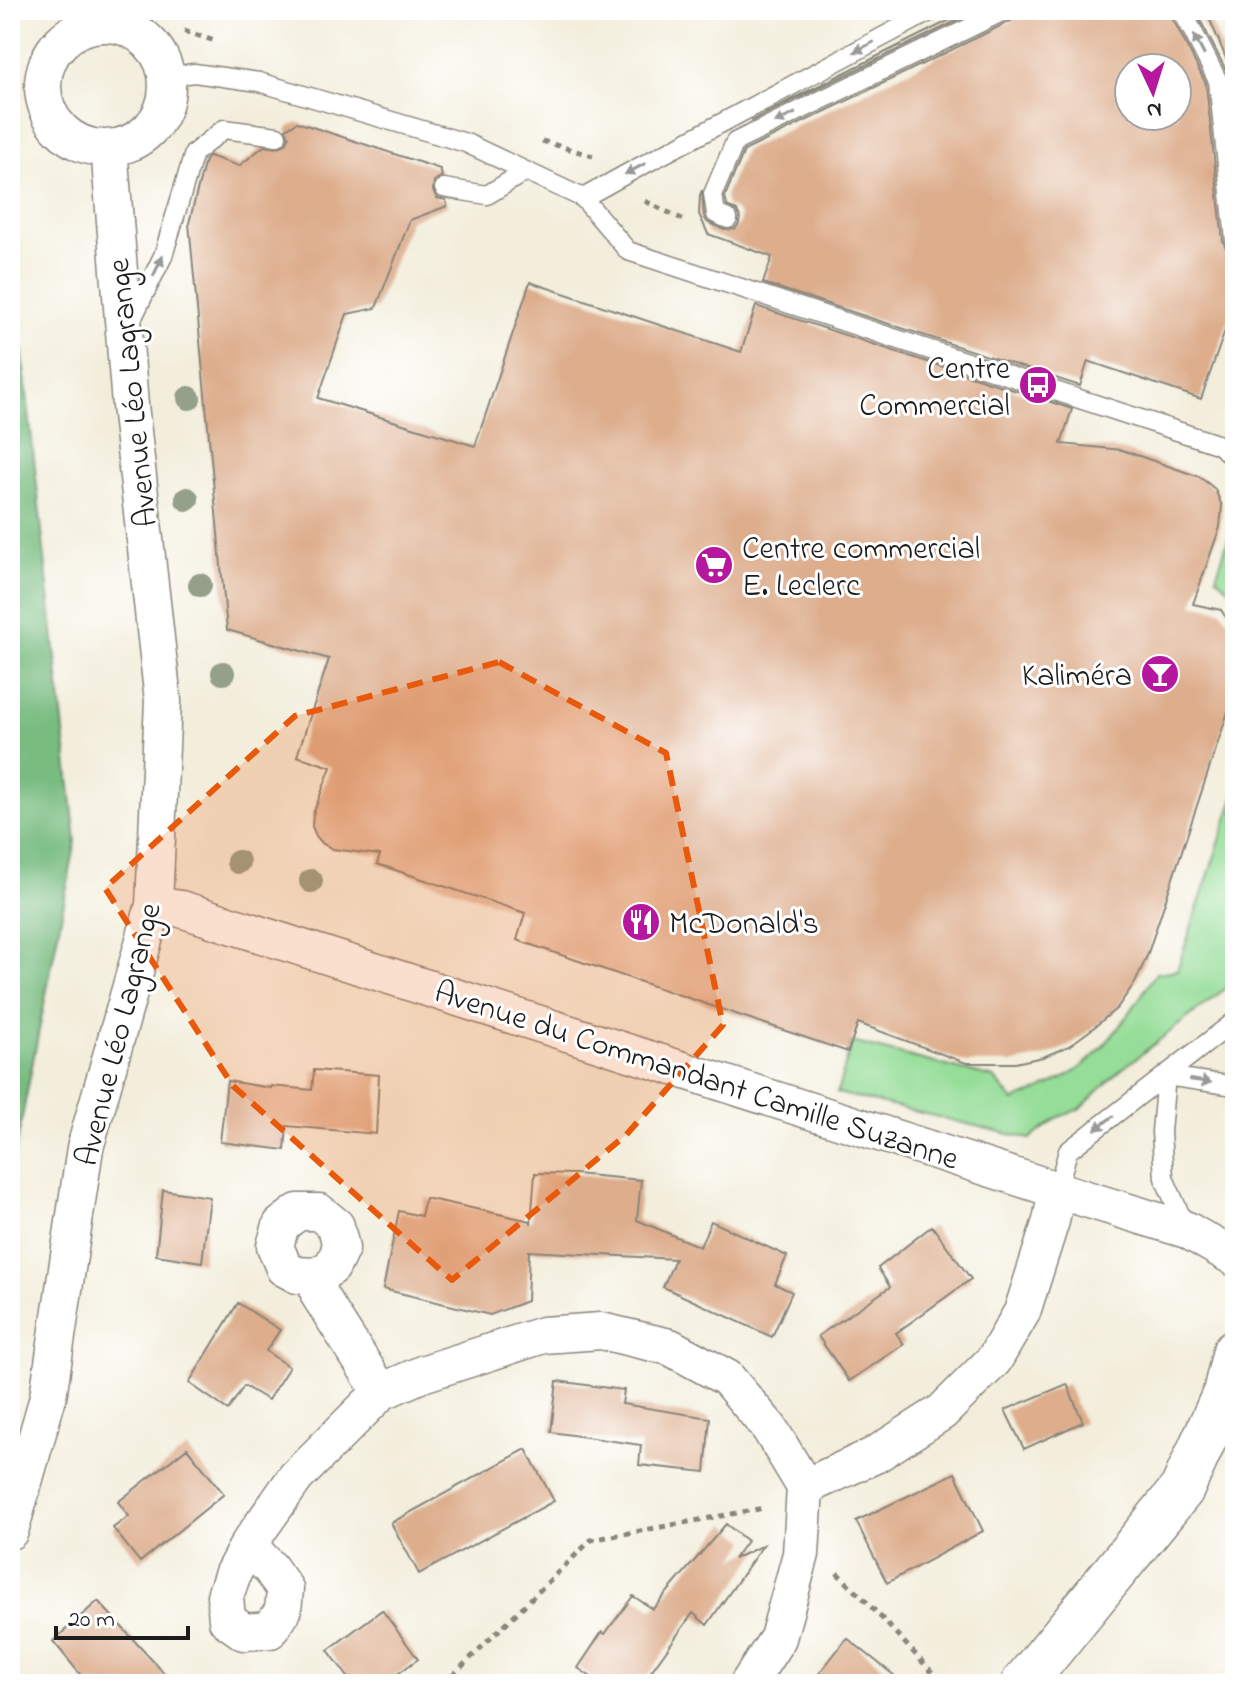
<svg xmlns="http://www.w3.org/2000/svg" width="1245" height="1694" font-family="'Indie Flower',sans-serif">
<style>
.green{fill:#95dd98;stroke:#587c5a;stroke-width:2}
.forest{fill:#78bc80;stroke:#4a6c4e;stroke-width:2}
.building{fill:#ddad8c;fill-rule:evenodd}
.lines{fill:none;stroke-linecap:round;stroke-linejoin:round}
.service-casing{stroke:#88857c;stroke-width:21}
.minor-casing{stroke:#88857c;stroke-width:39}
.tertiary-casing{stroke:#88857c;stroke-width:47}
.path{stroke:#88857c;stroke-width:5;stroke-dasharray:6 6;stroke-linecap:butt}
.service{stroke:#fff;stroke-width:18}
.minor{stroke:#fff;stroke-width:36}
.tertiary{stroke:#fff;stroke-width:44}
.tree{fill:#94a08a}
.oneway{fill:#999}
.marked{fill:#e8590c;fill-opacity:0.2;stroke:#e8590c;stroke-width:6;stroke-dasharray:16 10;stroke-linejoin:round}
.labels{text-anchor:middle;stroke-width:6;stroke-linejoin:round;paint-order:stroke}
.poi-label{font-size:32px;fill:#1c1c1c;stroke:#fff;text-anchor:end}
.street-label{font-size:32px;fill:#1c1c1c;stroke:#fff}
</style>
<rect width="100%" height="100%" fill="#fff"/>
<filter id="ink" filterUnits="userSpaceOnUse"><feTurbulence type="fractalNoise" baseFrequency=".0125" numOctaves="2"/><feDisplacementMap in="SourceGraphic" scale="16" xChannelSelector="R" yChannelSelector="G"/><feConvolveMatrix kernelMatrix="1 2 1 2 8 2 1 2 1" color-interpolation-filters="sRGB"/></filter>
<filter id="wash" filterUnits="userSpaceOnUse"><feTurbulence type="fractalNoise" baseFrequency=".006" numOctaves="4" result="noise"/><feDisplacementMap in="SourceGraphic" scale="32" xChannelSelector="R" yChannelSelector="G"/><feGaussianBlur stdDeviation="1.8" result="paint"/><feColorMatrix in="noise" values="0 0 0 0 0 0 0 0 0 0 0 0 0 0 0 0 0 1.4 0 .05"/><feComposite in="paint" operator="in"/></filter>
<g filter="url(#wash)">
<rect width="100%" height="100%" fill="#f3eedc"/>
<path class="green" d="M1235 518V593L1216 577Z
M1235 795V981L1117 1073 1080 1109 1059 1117 1030 1139 837 1093 852 1042 994 1078 1014 1101C1032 1093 1053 1085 1071 1074 1104 1054 1135 1006 1156 973L1177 970Z"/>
<path class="forest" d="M10 240 76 841 10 1179Z"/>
<g id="blocks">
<path class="building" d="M970 10H979L751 121 792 99Z
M1018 10H1166L1168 17 1174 21 1206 84 1223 241 1226 248 1235 252V302L1201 399 1088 361 1080 386 763 283 772 257 708 234 699 214 700 195 702 190 704 216 707 222 724 230 735 229 739 224 740 217 737 211 727 206 725 196 744 151 1011 21 1016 16ZM1129 68H1177V116H1129Z
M1195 10H1206L1235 80V127L1229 76Z
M297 122 440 169 442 176 434 181 433 191 437 198 446 200 447 206 410 220 376 308 347 314 318 398 475 446 530 282 741 352 756 306 1072 409 1061 444 1122 450 1200 477 1215 489 1222 506 1220 527 1193 604 1221 610 1235 631V691L1147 956 1136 981 1117 1008 1092 1029 1069 1046 1043 1057 1015 1063H966L858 1023 848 1052 517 940 525 913 377 864 380 855 333 849 323 844 316 836 312 826 313 814 331 767 297 756 329 659 227 630 189 223 205 160 209 156 239 166 264 146 276 148 286 144 289 137 286 129Z
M314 1070 379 1075 376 1134 287 1126 285 1150 220 1142 227 1081 271 1088V1086L312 1090Z
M535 1173 574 1174 641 1180 637 1220 700 1247 711 1221 787 1256 775 1284 792 1292 772 1337 663 1287 675 1259 529 1251 527 1301 490 1315 383 1289 399 1211 421 1216 425 1198 531 1221V1224Z
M163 1190 210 1197 202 1262 156 1255Z
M932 1226 971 1279 896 1333 904 1344 849 1381 818 1336 890 1287 878 1268Z
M238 1303 280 1330 266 1351 289 1367 268 1400 244 1386 228 1410 189 1383Z
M557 1381 624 1390 622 1404 710 1418 705 1472 639 1465 641 1445 551 1432Z
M1067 1384 1083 1422 1024 1449 1005 1410Z
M187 1448 224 1494 140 1562 113 1528 129 1516 118 1502Z
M526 1449 554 1501 419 1574 391 1523Z
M955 1473 983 1531 887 1583 856 1521Z
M726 1524 747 1541 734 1559 763 1545 707 1625 693 1613 642 1684H601L578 1668 602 1632 605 1634 633 1596 653 1609Z
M98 1601 174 1684H88L53 1641Z
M382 1610 418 1659 384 1684H353L328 1650Z
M847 1638 905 1684H811Z"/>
</g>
</g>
<g filter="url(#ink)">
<use href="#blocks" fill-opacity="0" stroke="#88857c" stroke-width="2"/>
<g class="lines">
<defs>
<path id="service" d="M1178 10 1183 12 1218 81 1235 240
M167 77 194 73 259 82 466 143 583 198 628 251 1220 445 1235 460
M444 188 487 195 526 171
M583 198 628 173 933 10
M728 219 716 214 713 194 735 142 1006 10
M130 323 163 256 194 153 224 129 277 136
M1166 1076 1161 1132 1164 1178 1187 1230
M1166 1076 1235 1086
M1057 1190 1068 1151 1235 1021"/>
<path id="minor" d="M43 86a62 62 0 1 1 124 0a62 62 0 1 1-124 0Z
M154 905 181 909 1057 1190 1187 1230 1235 1258
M316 1276 297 1275 284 1268 275 1246 281 1225 298 1212H319L336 1226 341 1248 332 1267 316 1276 319 1295 381 1392
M805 1487 875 1455 942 1412 994 1360 1022 1312 1051 1221 1057 1190
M10 1531 48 1397 85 1148 154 905 163 701 130 405 109 148
M248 1545 270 1568 285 1589 283 1611 270 1630 244 1632 227 1620 225 1596 233 1573 248 1545 296 1477 381 1392 422 1374 543 1335 601 1331 670 1347 727 1378 770 1429 805 1487 801 1554 778 1638 748 1684"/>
<path id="tertiary" d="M1023 1684 1182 1489 1225 1393 1235 1351"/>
</defs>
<use href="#service" class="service-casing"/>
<use href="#minor" class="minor-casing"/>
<use href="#tertiary" class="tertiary-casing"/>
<path class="path" d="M184 31 215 41
M542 141 593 156
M645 201 686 221
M1230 768 1235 771
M837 1573 863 1598 943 1684
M444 1684 591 1540 764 1508"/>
<use href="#service" class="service"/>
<use href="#minor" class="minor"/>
<use href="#tertiary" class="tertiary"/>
</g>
<g class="tree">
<circle cx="189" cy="398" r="12"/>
<circle cx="187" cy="499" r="12"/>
<circle cx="200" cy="585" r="12"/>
<circle cx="223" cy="673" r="12"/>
<circle cx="238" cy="862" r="12"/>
<circle cx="311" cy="881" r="12"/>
</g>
<defs><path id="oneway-solid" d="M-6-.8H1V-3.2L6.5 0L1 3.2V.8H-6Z" transform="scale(2)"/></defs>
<g class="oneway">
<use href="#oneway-solid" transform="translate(1199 45) rotate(-117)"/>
<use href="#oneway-solid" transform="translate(864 47) rotate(152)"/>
<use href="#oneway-solid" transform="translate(785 118) rotate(154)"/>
<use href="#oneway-solid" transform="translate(635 169) rotate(152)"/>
<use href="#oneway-solid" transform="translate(158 266) rotate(-65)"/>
<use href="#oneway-solid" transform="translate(1200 1081) rotate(8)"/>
<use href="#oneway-solid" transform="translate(1104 1123) rotate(143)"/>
</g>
</g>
<path class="marked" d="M499 662 666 753 723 1025 626 1135 452 1280 233 1086 105 888 295 716Z"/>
<defs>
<symbol id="bus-disc" viewBox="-11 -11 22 22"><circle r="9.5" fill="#b5179e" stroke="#fff"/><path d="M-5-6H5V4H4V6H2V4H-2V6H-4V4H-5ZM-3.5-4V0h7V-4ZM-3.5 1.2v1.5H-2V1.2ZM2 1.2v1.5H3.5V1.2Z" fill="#fff"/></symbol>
<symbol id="supermarket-disc" viewBox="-11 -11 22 22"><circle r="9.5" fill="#b5179e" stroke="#fff"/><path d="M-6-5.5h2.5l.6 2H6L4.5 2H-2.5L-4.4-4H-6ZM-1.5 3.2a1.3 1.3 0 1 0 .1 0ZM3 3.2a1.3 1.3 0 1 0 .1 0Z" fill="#fff"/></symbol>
<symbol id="bar-disc" viewBox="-11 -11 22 22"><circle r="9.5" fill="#b5179e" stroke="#fff"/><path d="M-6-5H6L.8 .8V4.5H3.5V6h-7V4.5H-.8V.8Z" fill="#fff"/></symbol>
<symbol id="restaurant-disc" viewBox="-11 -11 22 22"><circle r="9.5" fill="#b5179e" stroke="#fff"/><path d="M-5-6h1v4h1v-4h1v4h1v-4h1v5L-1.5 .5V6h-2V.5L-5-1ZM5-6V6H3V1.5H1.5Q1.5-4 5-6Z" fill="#fff"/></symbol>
</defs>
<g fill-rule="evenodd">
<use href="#bus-disc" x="1016" y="363" width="44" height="44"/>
<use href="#supermarket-disc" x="692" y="543" width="44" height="44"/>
<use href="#bar-disc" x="1138" y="652" width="44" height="44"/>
<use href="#restaurant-disc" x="619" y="900" width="44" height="44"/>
</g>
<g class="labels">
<g class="poi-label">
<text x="1010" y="378">Centre<tspan x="1010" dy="37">Commercial</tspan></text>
<text x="742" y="558" text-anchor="start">Centre commercial<tspan x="742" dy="37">E. Leclerc</tspan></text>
<text x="1132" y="685">Kaliméra</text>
<text x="669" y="933" text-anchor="start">McDonald's</text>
</g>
<g class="street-label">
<text transform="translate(131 393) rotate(-96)" y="11">Avenue Léo Lagrange</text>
<text transform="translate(117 1034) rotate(-76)" y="11">Avenue Léo Lagrange</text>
<text transform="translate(697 1074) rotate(18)" y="11">Avenue du Commandant Camille Suzanne</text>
</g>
</g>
<rect width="1245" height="1694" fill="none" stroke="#fff" stroke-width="40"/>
<g transform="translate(1153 92) rotate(176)"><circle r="38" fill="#ffffff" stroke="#a4a4a4" stroke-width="2"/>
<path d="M0-6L14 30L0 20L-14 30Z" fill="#b5179e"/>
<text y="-12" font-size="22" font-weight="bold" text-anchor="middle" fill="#1c1c1c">N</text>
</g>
<path d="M56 1626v12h132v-12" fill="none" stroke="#1c1c1c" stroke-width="4"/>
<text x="68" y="1626" font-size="24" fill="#1c1c1c" stroke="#ffffff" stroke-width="6" paint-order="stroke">20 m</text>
</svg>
